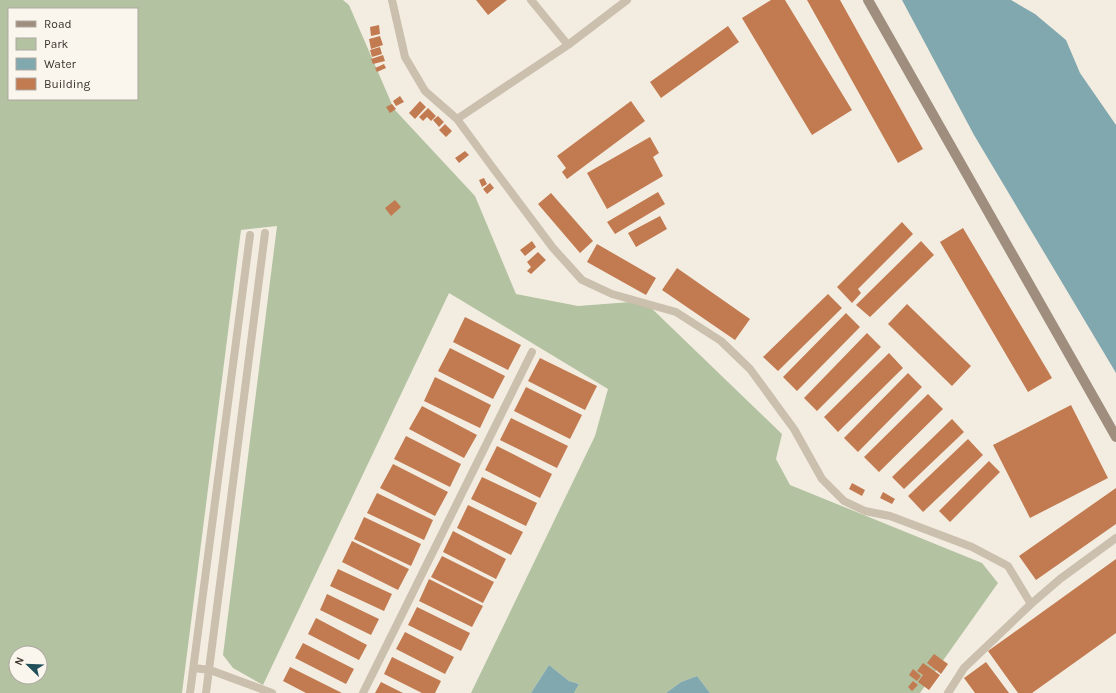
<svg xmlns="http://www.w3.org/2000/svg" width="1116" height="693" font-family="Karla,sans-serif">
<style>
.green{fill:#b3c2a1;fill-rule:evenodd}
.water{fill:#81a7af}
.building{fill:#c27a50}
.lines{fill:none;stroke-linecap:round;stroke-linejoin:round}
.street{stroke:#cbbfad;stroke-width:8}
.secondary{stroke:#9f8e7e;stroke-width:10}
</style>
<rect width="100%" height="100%" fill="#f3ede1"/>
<path class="green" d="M0 0H343L349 5 394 109 475 196 516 294 578 306 644 301 782 434 776 459 790 485 982 563 998 583 920 693H710L697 676 681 682 666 693H574L579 684 569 681 549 665 531 693H471L595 436 608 389 449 293 263 685 233 668 223 655 277 226 241 230 182 693H0ZM9 9H137V99H9ZM16 653H40V677H16Z"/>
<path class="water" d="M902 0H1011L1035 14 1066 40 1080 73 1116 125V373L974 135Z
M549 665 569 681 579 684 574 693H531Z
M697 676 710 693H666L681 682Z"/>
<path class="building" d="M476 0H507L488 15Z
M771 0H785L852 110 812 135 742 18Z
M807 0H840L923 149 898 163Z
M379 25 380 34 371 36 370 27Z
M728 26 739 42 661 98 650 82Z
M380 36 383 45 371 49 369 39Z
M380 47 382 54 372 57 370 50Z
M383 55 385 61 373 64 371 59Z
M384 64 386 68 377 72 375 68Z
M400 96 404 102 396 106 393 101Z
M420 101 426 107 415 119 409 113Z
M631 101 645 121 567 179 562 172 566 168 557 156Z
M392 104 396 109 390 113 386 107Z
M428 108 436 116 431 121 427 117 423 121 419 117Z
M438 116 444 122 439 127 433 120Z
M445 124 452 131 446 137 439 130Z
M650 137 659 153 653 157 663 176 607 209 587 173Z
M465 151 469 155 459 163 455 158Z
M484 178 487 184 482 187 479 180Z
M490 183 494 188 487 194 483 189Z
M658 192 665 204 615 234 607 222Z
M551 193 593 241 580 253 538 204Z
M395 200 401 207 391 216 385 208Z
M660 216 667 229 636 247 628 233Z
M902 222 913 234 858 289 861 293 852 303 837 287Z
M963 228 1052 378 1028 392 940 242Z
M532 241 536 247 525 256 520 250Z
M921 241 934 255 870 317 856 305Z
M597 244 656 278 646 295 587 262Z
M538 252 546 260 531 274 527 271 531 267 527 262Z
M677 268 750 319 735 340 662 290Z
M828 294 842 308 778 371 763 357Z
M907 304 971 366 952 386 888 324Z
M846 313 860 327 797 391 783 377Z
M465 317 521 345 508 370 453 342Z
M867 333 881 347 817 411 804 398Z
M450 348 505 376 493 399 438 371Z
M889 353 903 368 838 432 824 417Z
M540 358 597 386 585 410 528 381Z
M908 373 922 387 858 452 844 438Z
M435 377 491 405 480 428 424 401Z
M526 387 582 415 570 439 514 411Z
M928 394 943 409 879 472 864 457Z
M1071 405 1108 478 1030 518 993 445Z
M422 406 477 435 464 458 409 429Z
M511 418 568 446 557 468 500 440Z
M952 419 964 432 904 489 892 477Z
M406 436 461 464 450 487 394 459Z
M968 439 983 455 923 512 908 496Z
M497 446 552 474 540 498 485 470Z
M989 461 1000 472 950 522 939 511Z
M393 464 448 492 435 516 380 488Z
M482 477 537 503 526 526 471 499Z
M852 483 865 490 862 496 849 489Z
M1116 488V524L1036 580 1019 556Z
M883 492 895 499 892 504 880 498Z
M377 493 433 520 424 540 367 513Z
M468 505 523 532 511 555 457 528Z
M364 517 421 544 411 566 354 539Z
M453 531 506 559 496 579 443 552Z
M352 541 409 569 398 590 342 562Z
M442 556 494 582 483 603 431 577Z
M1116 559V633L1032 693H1018L988 651Z
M338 569 392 594 384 611 330 586Z
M429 579 483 606 472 627 419 601Z
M327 594 379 619 371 635 320 610Z
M417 607 470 633 461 651 408 625Z
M316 618 367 645 359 660 308 634Z
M405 632 454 657 445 674 396 649Z
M303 643 354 669 346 684 295 658Z
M934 654 948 664 941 674 927 663Z
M392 657 441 681 435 693H422L384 674Z
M986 662 1009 693H975L964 678Z
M923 663 940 675 929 690 918 682 923 675 917 671Z
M290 667 342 693H306L283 681Z
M913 669 921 676 917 681 909 675Z
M913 681 918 685 912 691 908 687Z
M381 682 403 693H375Z"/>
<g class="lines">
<path class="street" d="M392 0 405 57 425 91 457 119 568 45 627 0
M531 0 568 45
M457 119 493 168 553 248 582 280 612 294 676 312 721 341 750 369 794 429 822 479 844 501 865 511 890 516 972 547 1008 566 1031 604
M194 668 210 670 272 693
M190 693 250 235
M206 693 265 233
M363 693 532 352
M948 693 964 668 1031 604 1060 579 1116 538"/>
<path class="secondary" d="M868 0 1116 437"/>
</g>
<rect x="8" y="8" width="130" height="92" fill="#faf6ee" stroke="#ada8a0"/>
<rect x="16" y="21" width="20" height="6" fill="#9f8e7e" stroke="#ada8a0"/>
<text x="44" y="28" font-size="12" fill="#3a322b">Road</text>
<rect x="16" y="38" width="20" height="12" fill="#b3c2a1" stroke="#ada8a0"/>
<text x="44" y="48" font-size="12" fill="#3a322b">Park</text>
<rect x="16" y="58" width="20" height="12" fill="#81a7af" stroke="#ada8a0"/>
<text x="44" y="68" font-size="12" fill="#3a322b">Water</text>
<rect x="16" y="78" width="20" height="12" fill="#c27a50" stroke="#ada8a0"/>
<text x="44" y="88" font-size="12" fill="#3a322b">Building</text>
<g transform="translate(28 665) rotate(293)"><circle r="19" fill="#faf6ee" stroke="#ada8a0"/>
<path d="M0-3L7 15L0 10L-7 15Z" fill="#214f5a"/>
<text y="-6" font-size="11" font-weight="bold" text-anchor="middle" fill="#3a322b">N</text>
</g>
</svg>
